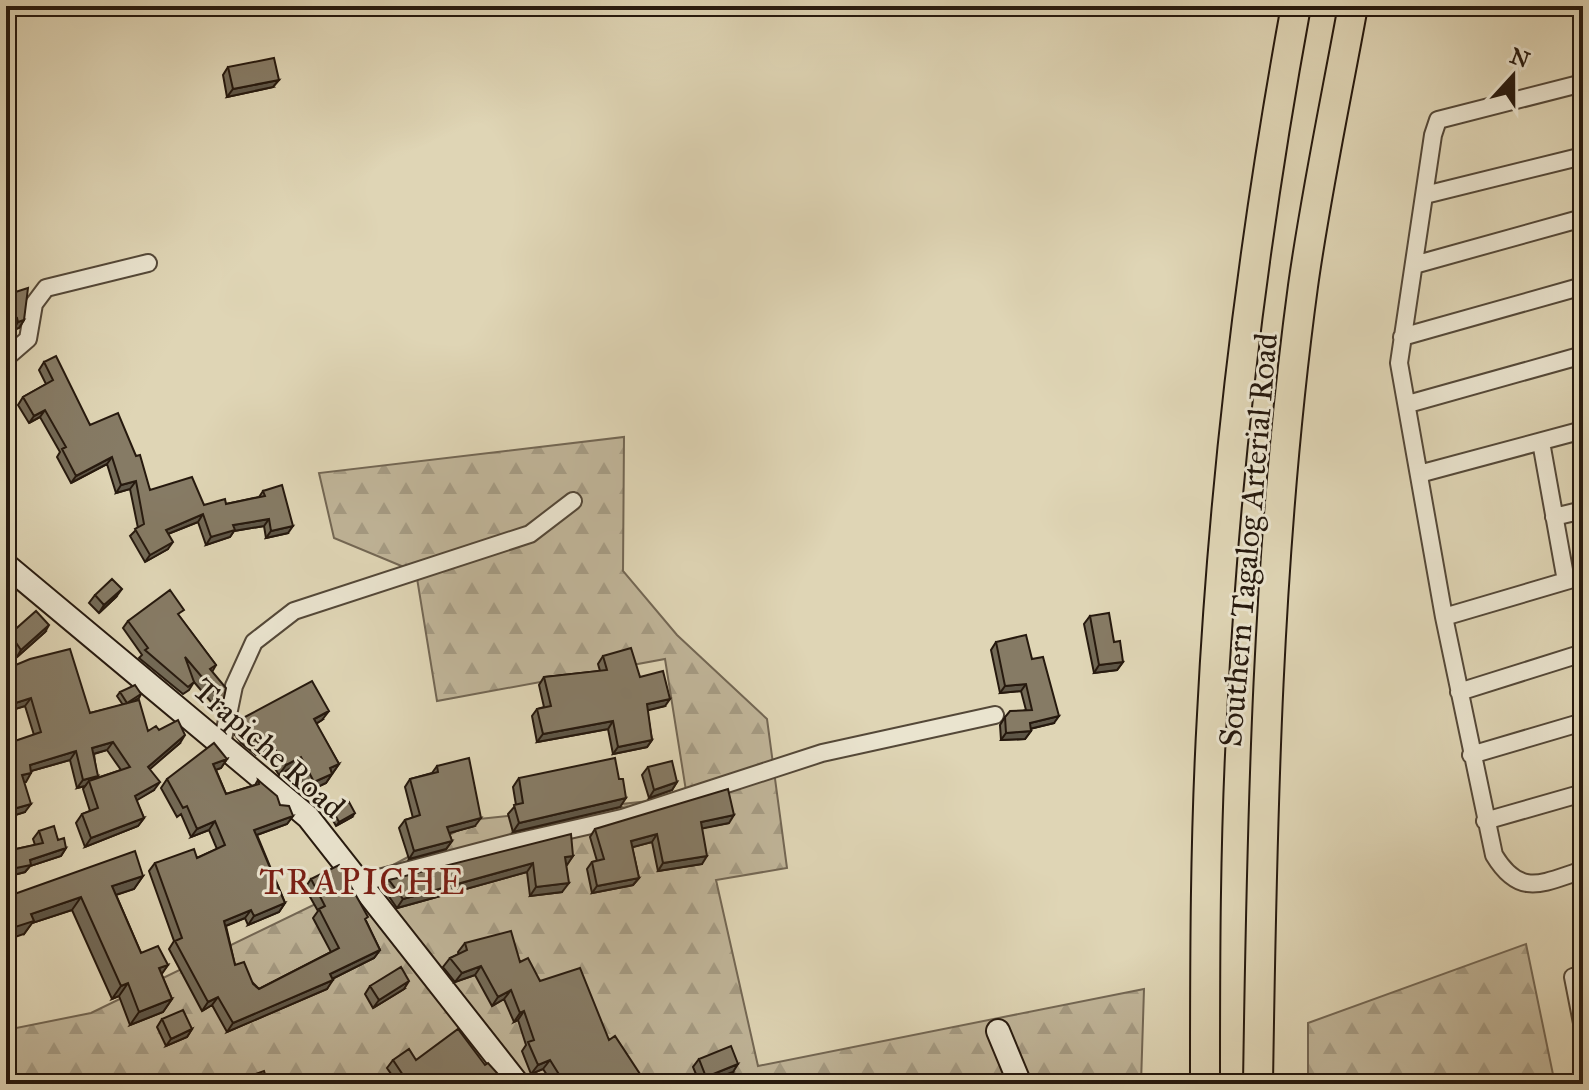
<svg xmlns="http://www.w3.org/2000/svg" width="1589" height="1090" font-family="'IM FELL Great Primer',serif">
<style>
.forest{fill:url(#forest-firs);stroke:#736754;stroke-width:2}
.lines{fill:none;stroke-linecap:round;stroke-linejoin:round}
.street-casing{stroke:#544838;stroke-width:20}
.secondary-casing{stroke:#26190e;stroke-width:26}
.highway-casing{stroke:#26190e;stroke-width:32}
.street{stroke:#eae4cf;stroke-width:16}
.secondary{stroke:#eae4cf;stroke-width:22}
.highway{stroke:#dfd5b5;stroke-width:28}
.wall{fill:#736a57;stroke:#26190e;stroke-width:2;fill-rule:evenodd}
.shaded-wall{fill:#5e5647;stroke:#26190e;stroke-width:2}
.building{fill:#867b65;stroke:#26190e;stroke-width:2}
.labels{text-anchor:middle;stroke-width:6;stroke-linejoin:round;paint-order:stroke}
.street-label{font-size:32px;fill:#26190e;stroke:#eae4cf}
.quarter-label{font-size:36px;letter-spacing:2px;fill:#7a1f14;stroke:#eae4cf}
</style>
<defs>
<pattern id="forest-firs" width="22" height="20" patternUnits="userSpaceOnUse" patternTransform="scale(2)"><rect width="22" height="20" fill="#c0b599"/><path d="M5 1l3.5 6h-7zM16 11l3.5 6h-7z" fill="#a59b83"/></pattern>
</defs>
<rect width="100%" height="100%" fill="#dfd5b5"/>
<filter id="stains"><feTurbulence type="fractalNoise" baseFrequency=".0025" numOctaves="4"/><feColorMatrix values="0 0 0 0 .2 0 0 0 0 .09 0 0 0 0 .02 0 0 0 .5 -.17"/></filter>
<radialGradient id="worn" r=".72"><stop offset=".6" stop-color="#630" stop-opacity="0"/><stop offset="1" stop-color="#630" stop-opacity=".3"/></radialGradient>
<path class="forest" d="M624 437 623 571 677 635 767 719 787 868 716 880 758 1066 1144 989 1141 1084H6V1030L91 1013 365 880 479 819 687 797 665 659 437 701 416 572 334 538 319 473Z
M1526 944 1555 1084H1308V1023Z"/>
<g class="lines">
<defs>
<path id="street" d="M1583 83 1438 120 1433 135 1399 363 1444 617 1494 855C1520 898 1542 883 1583 870
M1425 195 1583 156
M1414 265 1583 218
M1402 337 1583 286
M6 358 28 339 34 304 46 288 148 263
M1408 404 1583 355
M1541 442 1566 581
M1419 474 1583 430
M1554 517 1583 510
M1444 617 1583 576
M1459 692 1583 653
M222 744 234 686 254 642 294 611 530 534 573 501
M1471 755 1583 722
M1485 821 1583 793
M360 883 512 843 622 818 822 753 995 715
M1583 974 1573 977 1583 1028"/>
<path id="secondary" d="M6 565 308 817 518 1084
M998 1031 1020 1084"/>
<path id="highway" d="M1205 1084C1205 961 1205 838 1212 715 1224 477 1253 240 1296 6
M1258 1084C1262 817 1267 551 1303 286 1316 193 1336 99 1353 6"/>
</defs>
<use href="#street" class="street-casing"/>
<use href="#secondary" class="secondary-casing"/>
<use href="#highway" class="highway-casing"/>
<use href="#street" class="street"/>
<use href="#secondary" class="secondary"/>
<use href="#highway" class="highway"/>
</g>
<path class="wall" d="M228 67 273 87 227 97 223 75Z
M6 295 24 320 19 328 13 330 11 326 6 328Z
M44 362 90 425 150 490 204 505 226 504 259 497 263 491 288 533 266 538 264 526 234 531 230 537 206 545 198 522 168 534V549L145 562 130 536 138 528 130 489 116 493 107 464 71 483 57 457 60 452 40 417 29 423 18 405 23 397 46 384 39 370Z
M95 595 116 597 99 613 89 603Z
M179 616 216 665 212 672 223 702 218 710 194 682 189 690 183 694 139 658 142 655 123 628 128 621Z
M1090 616 1123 662 1117 670 1094 673 1084 624Z
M45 632 17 657 6 642 10 634Z
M996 642 1032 659 1054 723 1030 729 1031 731 1025 739 1001 740 1000 725 1005 717 1026 710 1021 691 1000 693 991 650Z
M603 656 640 677 665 706 647 710 652 740 647 747 613 754 608 729 537 742 532 716 537 709 544 707 539 685 544 677 600 671 598 664Z
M6 669 90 713 123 705 117 696 120 692 141 694 139 698 132 702 148 731 159 730 180 743 149 769 154 790 136 800 144 818 138 826 85 847 76 823 82 814 90 811 83 789 85 786 77 788 70 760 31 771 24 782 25 812 6 818 34 735 25 706 6 712ZM107 750 121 770 97 778 94 754Z
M243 718 322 720 316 724 339 764 326 783 307 792 294 766 279 775 263 750 256 755 241 743 235 735 237 728Z
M227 759 221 768 216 770 226 794 255 785 258 780 280 805 293 816 287 824 257 835 285 903 279 912 248 925 245 918 226 926 235 965 259 989 331 952 313 918 318 911 305 888 311 879 366 921 380 950 374 958 332 979 327 989 227 1032 212 1005 202 1011 169 949 174 941 149 871 155 863 197 858 217 849 209 830 191 837 181 814 177 817 161 788 167 779Z
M437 766 475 826 449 833 452 841 446 849 409 859 399 828 405 820 413 818 405 787 410 779 432 773Z
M648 767 677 782 672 790 649 798 642 775Z
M519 778 620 807 513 832 508 814 516 805 513 787Z
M333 811 352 817 336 826 330 815Z
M729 823 702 828V864L658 871 652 842 632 847 639 878 633 885 592 893 587 869 592 862 597 861 590 837 595 829Z
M39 831 58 840 66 848 61 856 30 866 25 872 6 877V853L7 851 35 845 33 839Z
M573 856 566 865 562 892 530 896 527 872 397 908 383 888 389 880Z
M143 876 134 889 116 895 141 953 168 965 161 974 172 999 163 1012 130 1025 119 996 112 999 72 910 32 923 24 934 6 897Z
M465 943 520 962 540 981 609 1040 644 1080 651 1084H553L543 1069 531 1074 522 1051 526 1045 518 1020 514 1022 504 999 492 1006 475 975 455 982 443 967 450 958 459 954 458 952Z
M370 986 404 989 373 1008 365 994Z
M162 1019 192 1029 187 1037 166 1046 157 1027Z
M699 1059 733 1072 700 1084 693 1067Z
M393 1060H416L492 1082 490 1084H398L387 1068Z"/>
<path class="shaded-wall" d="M279 80 273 87 227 97 233 89Z
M17 318 11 326 6 328V322Z
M24 320 19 328 13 330 18 322Z
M45 410 40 417 29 423 34 416Z
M112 457 107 464 71 483 76 476Z
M136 481 130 489 116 493 121 485Z
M203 514 198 522 160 537 166 530Z
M269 519 264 526 234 531 230 537 206 545 211 537 233 525Z
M293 526 288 533 266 538 271 531Z
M173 542 168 549 145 562 150 555Z
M122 589 116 597 99 613 104 605Z
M49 625 45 632 17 657 21 650Z
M1123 662 1117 670 1094 673 1099 665Z
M1026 684 1021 691 1000 693 1005 686Z
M31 698 25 706 6 712V706Z
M670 699 665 706 641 712 647 704Z
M329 711 322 720 307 729 314 719Z
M1059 716 1054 723 1025 730 1030 723Z
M613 721 608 729 537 742 543 734Z
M1031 731 1025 739 1001 740 1006 733Z
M185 735 180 743 142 776 148 767Z
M269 740 263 750 256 755 263 746Z
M652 740 647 747 613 754 618 747Z
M113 742 107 750 86 756 92 748Z
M76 751 70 760 24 773 30 765Z
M301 757 294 766 279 775 286 765Z
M227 759 221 768 207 773 213 764Z
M339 764 332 774 330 768Z
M31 773 26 782 16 783 22 775Z
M332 774 326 783 307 792 314 782Z
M98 776 92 785 89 781 85 786 77 788 83 780Z
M160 782 154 790 129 805 135 796Z
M677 782 672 790 649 798 654 790Z
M626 798 620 807 513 832 519 823Z
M31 804 25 812 6 818V811Z
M355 813 352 817 336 826 339 822Z
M734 815 729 823 695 830 701 822Z
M293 816 287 824 248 838 254 830Z
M144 818 138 826 85 847 91 838Z
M481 818 475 826 442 835 447 827Z
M215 821 209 830 191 837 197 829Z
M657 834 652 842 626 849 631 841Z
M452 841 446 849 409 859 414 851Z
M66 848 61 856 30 866 25 872 6 877 11 869 30 860Z
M573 856 567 865 559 866 565 857Z
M707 856 702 864 658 871 663 863Z
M533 863 527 872 397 908 403 899Z
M143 876 134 889 103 899 112 886Z
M639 878 633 885 592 893 597 886Z
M569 883 562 892 530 896 536 887Z
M81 897 72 910 32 923 24 934 6 940V930L31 914Z
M285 903 279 912 248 925 254 916Z
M251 910 245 918 218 929 224 921Z
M380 950 374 958 324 983 330 974Z
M168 965 159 978V968Z
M481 966 475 975 455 982 462 973Z
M333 980 327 989 227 1032 233 1023Z
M409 981 404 989 373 1008 379 1000Z
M128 983 119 996 112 999 121 986Z
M511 990 504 999 492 1006 498 997Z
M218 997 212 1005 202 1011 208 1002Z
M172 999 163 1012 130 1025 139 1012Z
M524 1011 518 1020 514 1022 520 1013Z
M192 1029 187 1037 166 1046 171 1039Z
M550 1060 543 1069 531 1074 538 1065Z
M738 1064 733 1072 701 1084 706 1077Z
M498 1074 492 1082 490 1084H483Z"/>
<path class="building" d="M274 58 279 80 233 89 228 67Z
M28 288 24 320 18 322 17 318 6 322V295Z
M56 356 90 425 118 413 136 456 140 455 150 490 192 477 204 505 225 499 226 504 265 496 263 491 282 485 293 526 271 531 269 519 233 525 235 530 211 537 203 514 166 530 173 542 150 555 135 529 144 524 136 481 121 485 112 457 76 476 62 449 66 447 45 410 34 416 23 397 53 380 44 362Z
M112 579 122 589 104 605 95 595Z
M170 590 184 610 178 614 216 665 210 669 226 688 223 702 185 657 194 682 188 687 145 650 148 648 128 621Z
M36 611 49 625 21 650 10 634Z
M6 612 11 617 6 622Z
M1109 613 1114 642 1120 641 1123 662 1099 665 1090 616Z
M1026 635 1032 659 1043 657 1059 716 1030 723 1031 731 1006 733 1005 717 1010 711 1032 710 1026 684 1005 686 996 642Z
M631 648 640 677 663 671 670 699 647 704 652 740 618 747 613 721 543 734 537 709 551 706 544 677 607 670 603 656Z
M70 649 90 713 139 700 148 731 156 726 159 730 178 720 185 735 148 767 160 782 135 796 144 818 91 838 82 814 98 808 89 781 130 767 113 742 92 748 98 776 83 780 76 751 30 765 31 773 22 775 31 804 6 811V744L41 732 31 698 6 706V669L30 659Z
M312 681 329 711 314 719 339 764 330 768 332 774 314 782 301 757 286 765 269 740 263 746 248 734 242 726 243 718Z
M135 685 141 694 127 703 120 692Z
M214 743 227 759 213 764 226 794 259 784 258 780 277 796 280 805 289 806 293 816 254 830 285 903 254 916 251 910 224 921 235 965 244 962 253 984 259 989 339 948 319 909 325 906 311 879 339 865 368 917 365 919 380 950 330 974 333 980 233 1023 218 997 208 1002 175 941 182 938 155 863 194 849 197 858 225 845 215 821 197 829 187 806 183 808 167 779Z
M469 758 481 818 447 827 452 841 414 851 405 820 420 815 410 779 438 772 437 766Z
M615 758 619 779H623L626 798 519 823 514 805 523 803 519 778Z
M672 761 677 782 654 790 648 767Z
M728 789 734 815 701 822 707 856 663 863 657 834 631 841 639 878 597 886 592 862 604 859 595 829Z
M349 802 355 813 339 822 333 811Z
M54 826 58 840 64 838 66 848 30 860 31 865 11 869 7 851 43 843 39 831Z
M571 834 573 856 565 857 569 883 536 887 533 863 403 899 389 880Z
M135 851 143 876 112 886 141 953 158 946 168 965 159 968 172 999 139 1012 128 983 121 986 81 897 31 914 34 921 6 930V897Z
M511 931 520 962 528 958 540 981 580 968 609 1040 615 1036 644 1080 647 1078 651 1084H606L602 1077 591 1084H565L550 1060 538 1065 528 1042 534 1040 524 1011 520 1013 511 990 498 997 481 966 462 973 450 958 467 950 465 943Z
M401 967 409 981 379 1000 370 986Z
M183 1010 192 1029 171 1039 162 1019Z
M458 1029 485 1065 488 1063 498 1074 483 1084H409L393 1060 409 1049 416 1060Z
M731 1046 738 1064 706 1077 699 1059Z
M264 1071 268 1084H239L242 1083 241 1079Z"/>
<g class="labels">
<g class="street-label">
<text transform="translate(1248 540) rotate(-85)" y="11">Southern Tagalog Arterial Road</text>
<text transform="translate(269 748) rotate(42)" y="11">Trapiche Road</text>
</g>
<g class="quarter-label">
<text x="363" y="894">TRAPICHE</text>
</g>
</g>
<rect width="1589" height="1090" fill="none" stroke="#dfd5b5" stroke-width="32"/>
<rect x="8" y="8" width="1573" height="1074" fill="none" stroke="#26190e" stroke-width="4"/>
<rect x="16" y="16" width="1557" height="1058" fill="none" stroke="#26190e" stroke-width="2"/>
<g transform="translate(1513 76) rotate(21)" stroke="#eae4cf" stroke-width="6" paint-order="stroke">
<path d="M0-6L14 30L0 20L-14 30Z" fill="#26190e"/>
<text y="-12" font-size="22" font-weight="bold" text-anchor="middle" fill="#26190e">N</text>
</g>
<rect width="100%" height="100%" filter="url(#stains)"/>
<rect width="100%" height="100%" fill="url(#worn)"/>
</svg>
